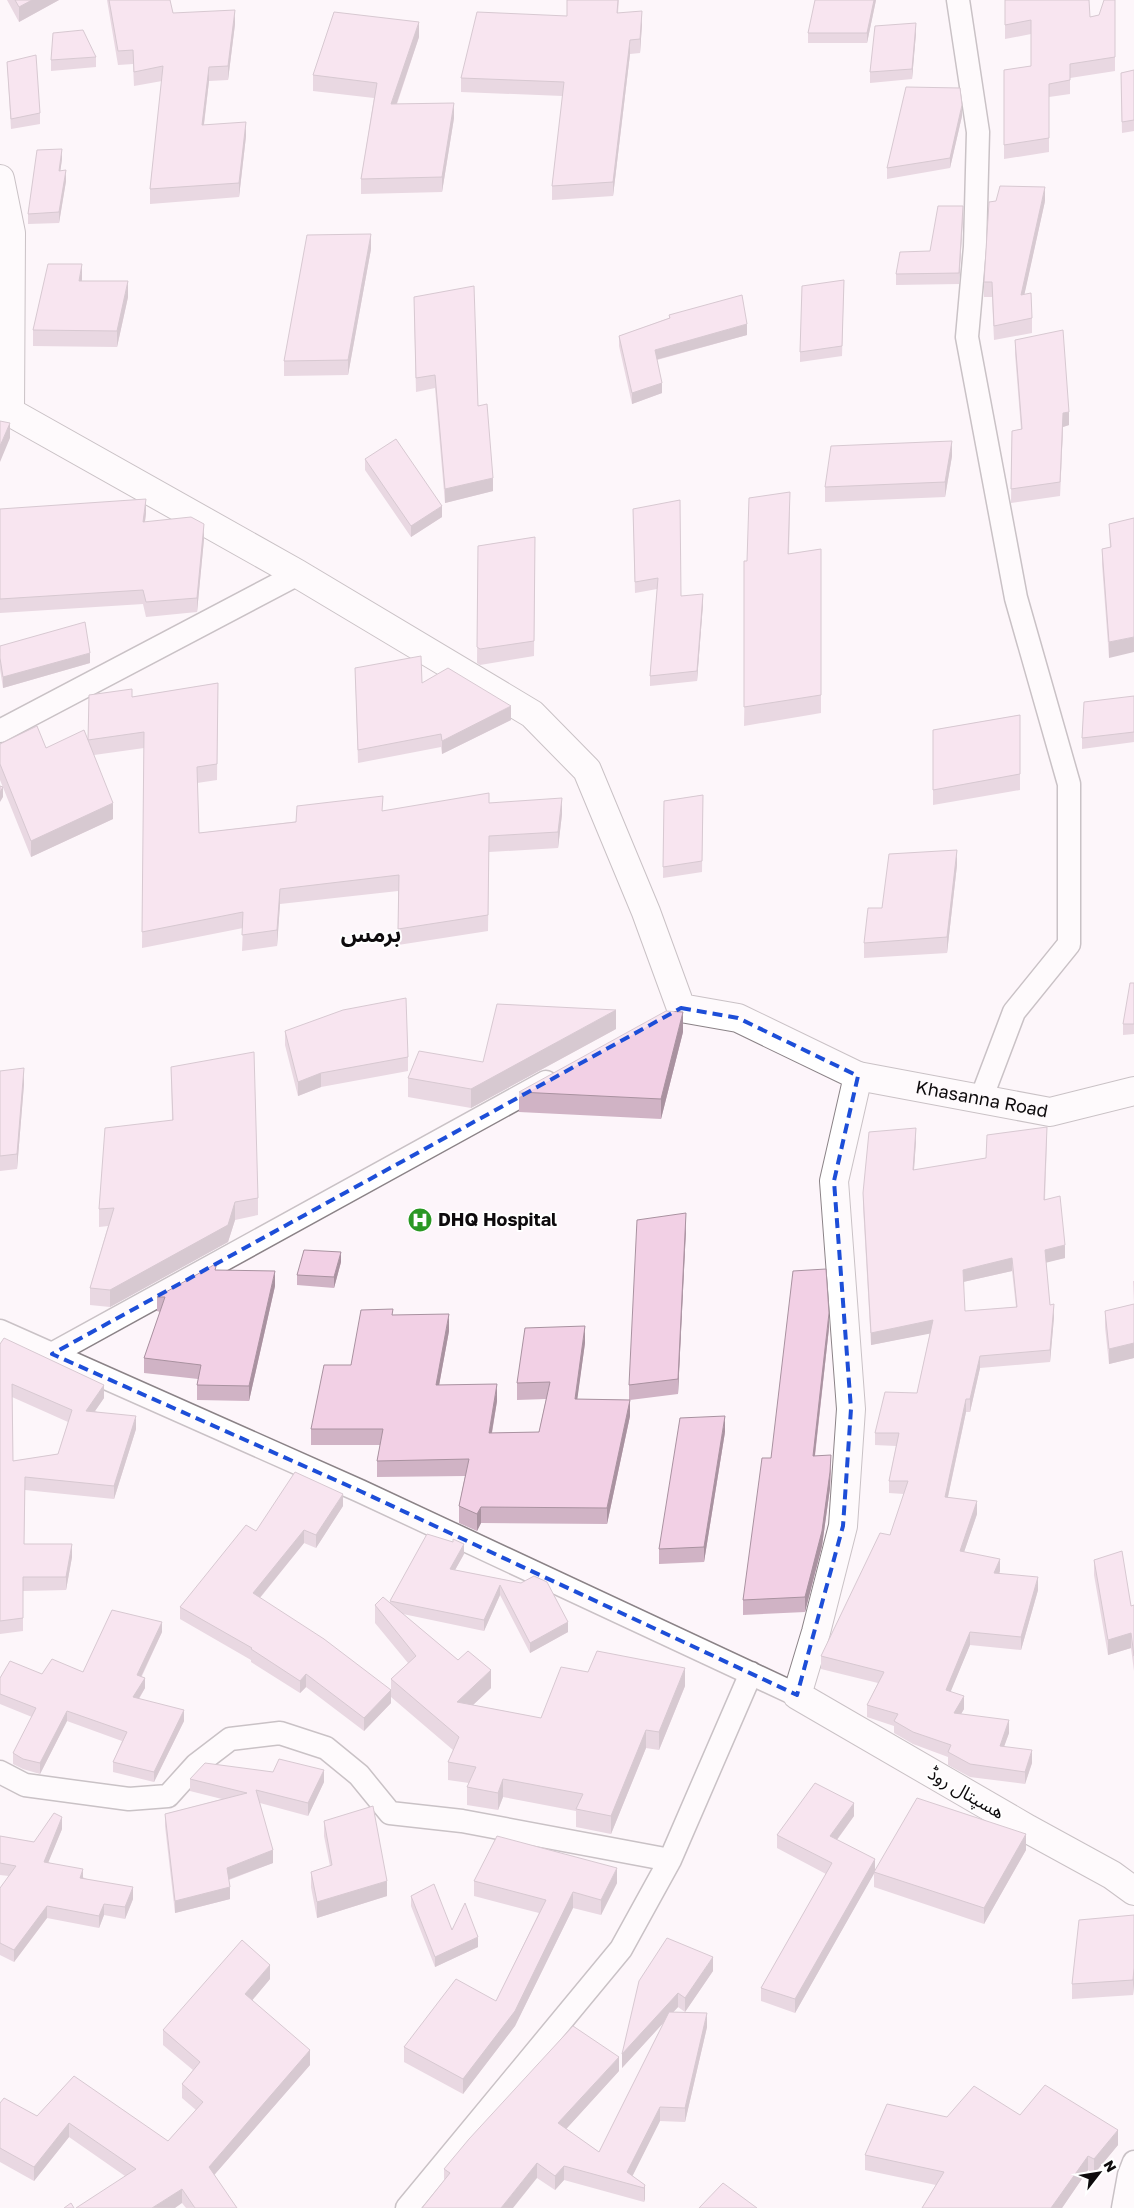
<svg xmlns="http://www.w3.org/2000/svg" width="1134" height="2208" font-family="'Golos Text','Noto Sans Arabic',sans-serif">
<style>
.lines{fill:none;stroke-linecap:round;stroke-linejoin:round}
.street-casing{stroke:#8b8387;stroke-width:25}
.secondary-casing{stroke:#8b8387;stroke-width:30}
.street{stroke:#fff;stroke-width:22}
.secondary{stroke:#fff;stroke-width:28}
.wall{fill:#d0b3c5;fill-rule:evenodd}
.shaded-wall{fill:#a992a0}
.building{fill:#f2d0e5;stroke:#a992a0;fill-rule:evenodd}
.marked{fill:none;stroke:#1d4ed8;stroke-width:4;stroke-dasharray:10 6;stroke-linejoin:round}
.labels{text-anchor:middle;stroke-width:4;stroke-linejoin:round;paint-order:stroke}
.street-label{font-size:18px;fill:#0e0b0d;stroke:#fff}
.poi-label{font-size:18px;font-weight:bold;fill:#0e0b0d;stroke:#fff;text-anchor:start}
.district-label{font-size:22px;font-weight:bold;fill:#0e0b0d;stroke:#fff}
</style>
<rect width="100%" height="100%" fill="#fdf5fa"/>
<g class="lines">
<defs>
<path id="street" d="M958 0 978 132 975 247 967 337 1016 598 1069 784V944L1014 1012 981 1099
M0 731 298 574
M0 1331 360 1491 797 1695
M52 1354 546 1082
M0 1772 25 1785 129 1799 168 1796 196 1765 230 1739 280 1733 326 1748 359 1775 390 1813 462 1821 670 1860
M407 2208 621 1949 670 1860 751 1673
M1123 2208 1129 2175 1134 2162"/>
<g id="secondary">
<path d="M0 179 11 233 10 412 298 574 532 714 587 770 646 912 681 1008 738 1018 858 1076 834 1181 851 1409 843 1526 816 1632 797 1695 1028 1829 1112 1875 1134 1891"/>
<path id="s1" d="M858 1076 1050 1112 1134 1091"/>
</g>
</defs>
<use href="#street" class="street-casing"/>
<use href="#secondary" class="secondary-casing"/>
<use href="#street" class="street"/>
<use href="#secondary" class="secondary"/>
</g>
<path class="wall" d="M7 0H59L19 22Z
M107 0H170L173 13 235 24 228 80 209 81 204 125 246 136 239 197 150 204V189L162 81 134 86 133 64 118 65Z
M619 0 618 13 642 24 640 53 630 54 613 196 552 200V186L563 96 461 92V78L567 16Z
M876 0 867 43H808V33Z
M1005 0 1090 17 1099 15 1115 0V71L1070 78V94L1049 97V152L1004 159V70L1031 66V34L1005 39Z
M916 33 912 79 870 83V72Z
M419 37 397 104 454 118 442 192 361 194V179L374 98 313 91V75Z
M96 57V67L51 71V60Z
M7 62 40 113V124L11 129Z
M1134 70V131L1122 133 1121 73Z
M962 116 950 168 887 179V168Z
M62 159 60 171 66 181 59 223 28 224V214Z
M1045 201 1024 295 1032 318V333L994 340 992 297H984V282Z
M963 217 959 284 896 285V274L930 251Z
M371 249 348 375 284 376V361Z
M82 279V281L128 297 117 347 33 346V330Z
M844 280 842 356 800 362V352Z
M414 310 478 406 493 491 445 503 435 388 416 392Z
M669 315 747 335 657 360 662 393 632 404 619 346V336L669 318Z
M1015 340 1069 425 1063 427 1060 496 1011 503 1012 431 1021 429 1015 354Z
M952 456 945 497 825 502V487Z
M365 459 442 517 411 537 365 470Z
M0 509 146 513 145 522 204 539 197 612 146 617 143 604 0 613Z
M633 509 681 596 703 604 697 681 650 686V676L657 589 635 593Z
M790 511 789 554 821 549V713L744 726 747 561Z
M1134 518 1109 658 1102 564V549L1110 547 1109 524Z
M535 537 534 656 480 665 477 663 478 546Z
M0 646 90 663 3 688 0 669Z
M355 668 422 683 511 720 442 754 441 747 358 763Z
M218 683 217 780 197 783 199 833 383 811 489 803 562 814 558 848 489 852 488 931 398 945V891L280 904 277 946 242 951 243 928 142 948 144 748 94 755 113 819 31 857 0 780V744L46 748 88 740 132 697Z
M1134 696V742L1082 749V738Z
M1020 715V790L933 805V730Z
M703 795 702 872 663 878 664 801Z
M957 865 947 953 864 958V943Z
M1134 983V1034L1123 1035V1024Z
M616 1029 471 1108 408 1097V1078L483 1062Z
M285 1031 408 1057V1071L321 1087 298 1096 285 1045Z
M683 1032 661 1119 519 1112V1092Z
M171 1067 258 1198V1215L235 1220 228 1242 110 1307 90 1305V1288L108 1226 99 1227V1209L172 1120Z
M0 1071 24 1084 17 1169 0 1171Z
M1047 1140 1045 1200 1065 1258 1046 1262 1050 1305 1054 1317 1050 1362 980 1368 970 1412H966L948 1497 977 1514 964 1552 1000 1571 999 1574 1038 1590 1021 1650 970 1645 950 1692 964 1709 961 1714 1009 1733 1004 1746 1032 1763 1025 1784 970 1777 948 1765V1757L913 1744 894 1733V1726L867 1717V1705L878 1683 821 1669V1656L890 1535 904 1494 889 1493V1481L896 1446 875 1445V1433L917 1393 930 1333 871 1345 863 1206V1193L916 1141 914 1170 986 1158ZM1012 1271 1016 1307 965 1311 963 1282Z
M686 1229 678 1394 630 1400V1416L607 1524 481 1523 477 1531 459 1523V1506L465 1476 377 1477V1461L380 1445H311V1429L351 1365 393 1315 449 1331 439 1385 497 1401 492 1433 539 1432 546 1399 517 1400V1383L585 1343 577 1399 629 1400V1385Z
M341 1262 334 1288 297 1285V1275Z
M217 1270 275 1286 249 1401 197 1400V1385L198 1379 144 1373V1358L160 1312 157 1311V1297Z
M1133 1281H1134V1358L1109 1364 1105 1327V1311L1134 1304Z
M829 1328 815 1456 831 1470 830 1488 822 1546 805 1612 743 1615V1600L771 1458Z
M0 1344 104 1398 95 1411 136 1429 114 1499 25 1490 24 1544 72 1557 66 1590 23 1591V1631L0 1634ZM12 1397 68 1422 58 1454 13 1461Z
M725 1432 704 1562 659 1564V1549Z
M343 1506 316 1548 304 1543 260 1598 391 1703 364 1731 306 1687 300 1693 251 1662V1660L180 1619V1607L256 1531Z
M464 1554 455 1570 521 1583 568 1632 530 1653 500 1595 484 1631 403 1614 491 1688 473 1705 541 1718 588 1672 685 1686 659 1750 646 1748 611 1834 576 1827V1811L503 1797 498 1810 467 1805V1787L469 1783 448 1780V1762L453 1750 391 1697V1679L408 1663 375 1623V1605L390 1603V1601Z
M1094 1560 1131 1606 1134 1605V1671L1131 1648 1108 1655 1094 1575Z
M162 1632 142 1676 145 1688 139 1699 184 1721 154 1782 113 1772V1762L122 1741 67 1721 40 1774 23 1769 13 1764V1753L32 1717 0 1704V1678L83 1672Z
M190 1779 324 1782 308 1816 260 1803 273 1863 229 1880 230 1899 175 1913 165 1826V1814L222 1799 190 1791Z
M854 1816 837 1840 875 1871 1026 1850 984 1924 874 1887V1873L795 2013 761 2001V1988L826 1874 777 1848V1835Z
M324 1821 387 1896 317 1918 311 1887V1872L330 1866 324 1836Z
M62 1829 48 1862 133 1899 125 1919 104 1915 99 1928 47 1918 14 1962 0 1955V1888L9 1876 0 1875V1836L34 1842Z
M474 1881 617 1883 601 1915 573 1908 515 2026 463 2094 404 2062V2047L496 2001 539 1913 474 1896Z
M411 1896 452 1930 478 1947 435 1967 411 1906Z
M1134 1915V1983L1133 1995 1072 1999V1984Z
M713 1971 685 2012 678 2007 673 2012 707 2027 685 2122 660 2121 632 2176 645 2185V2199L644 2202 564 2180 555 2190 537 2178 444 2181V2169L619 2071 566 2129 599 2152 664 2022 622 2068 639 1981Z
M270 1979 252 2000 310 2065 214 2175 237 2208H186L182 2203 125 2176 69 2137 34 2181 0 2162V2103L37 2116 168 2141 196 2110 182 2098V2084L193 2070 163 2045V2030Z
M1020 2115 1118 2145 1094 2174 1088 2170 1062 2208H922L936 2185 865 2170V2155L947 2117Z"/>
<path class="shaded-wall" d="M32 0H59L19 22V7Z
M874 0H876L867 43V33Z
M235 10V24L228 80V66Z
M642 11V24L640 53V39Z
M419 22V37L391 120V104Z
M916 23V33L912 79V69Z
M630 40V54L613 196V182Z
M209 67V81L202 139V125Z
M454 103V118L442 192V177Z
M962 105V116L950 168V158Z
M246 122V136L239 197V183Z
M62 149V159L59 181V171Z
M66 170V181L59 223V212Z
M1045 187V201L1021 310V295Z
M963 206V217L959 284V273Z
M371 234V249L348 375V360Z
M82 264V279L79 296V281Z
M128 281V297L117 347V331Z
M747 324V335L655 360V350Z
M662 383V393L632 404V393Z
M1069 412V425L1063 427 1060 496 1063 413Z
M10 423V438L0 462V446Z
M952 441V456L945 497V482Z
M493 478V491L445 503V489Z
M146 499V513L143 536V522Z
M442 506V517L411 537V526Z
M204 524V539L197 612V598Z
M703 594V604L697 681V671Z
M1134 637V652L1109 658V642Z
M90 653V663L3 688V677Z
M511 706V720L442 754V741Z
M3 787V797L0 802V792Z
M562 798V814L558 848V832Z
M113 803V819L31 857V841Z
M957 850V865L947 953V937Z
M280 889V904L277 946V930Z
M616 1010V1029L471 1108V1089Z
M683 1012V1032L661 1119V1099Z
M24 1068V1084L17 1169V1154Z
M321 1073V1087L298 1096V1082Z
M916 1128V1141L913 1182V1170Z
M235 1202V1220L228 1242 110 1307V1290Z
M686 1213V1229L678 1394V1379Z
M1065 1245V1258L1045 1263V1250Z
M341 1252V1262L334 1288V1277Z
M1012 1258V1271L963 1282V1270Z
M275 1271V1286L249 1401V1386Z
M1054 1304V1317L1050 1362V1350Z
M829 1313V1328L813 1471V1456Z
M449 1314V1331L436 1402V1385Z
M933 1320V1333L871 1345V1333Z
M585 1326V1343L575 1416V1399Z
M1134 1343V1358L1109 1364V1349Z
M980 1356V1368L970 1412V1399Z
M497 1384V1401L489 1449V1433Z
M104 1385V1398L86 1424V1411Z
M966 1399V1412L945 1510V1497Z
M630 1400V1416L607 1524V1508Z
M136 1416V1429L114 1499V1486Z
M725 1416V1432L704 1562V1547Z
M831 1455 830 1488 822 1546 805 1612V1597Z
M343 1494V1506L316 1548V1535Z
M977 1501V1514L960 1564V1551Z
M481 1507V1523L477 1531V1514Z
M304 1530V1543L253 1606V1593Z
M72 1544V1557L66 1590V1577Z
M464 1544V1554L450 1579V1569Z
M1000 1559V1571L994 1586V1573Z
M1038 1577V1590L1021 1650V1637Z
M500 1585V1595L484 1631V1620Z
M162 1622V1632L137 1685V1675Z
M568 1622V1632L530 1653V1643Z
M970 1632V1645L946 1703V1690Z
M1131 1633V1648L1108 1655V1640Z
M685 1668V1686L659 1750V1732Z
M491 1670V1688L457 1720V1702Z
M306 1674V1687L300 1693V1681Z
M145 1678V1688L133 1708V1697Z
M391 1690V1703L364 1731V1718Z
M964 1696V1709L954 1726V1713Z
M184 1710V1721L154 1782V1772Z
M67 1711V1721L40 1774V1763Z
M1009 1720V1733L1000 1758V1746Z
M646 1730V1748L611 1834V1816Z
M1032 1750V1763L1025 1784V1772Z
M324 1770V1782L308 1816V1803Z
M503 1779V1797L498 1810V1793Z
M854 1803V1816L830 1849V1836Z
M62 1817V1829L44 1873V1862Z
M1026 1834V1850L984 1924V1908Z
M273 1850V1863L227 1880V1868Z
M875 1859V1872L795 2013V1999Z
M617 1868V1883L601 1915V1900Z
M83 1869V1881L80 1878Z
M387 1881V1896L317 1918V1902Z
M133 1887V1899L125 1919V1907Z
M230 1887V1899L175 1913V1901Z
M573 1892V1908L515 2026 463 2094V2079Z
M104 1904V1915L99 1928V1916Z
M47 1906V1918L14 1962V1950Z
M478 1937V1947L435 1967V1957Z
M713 1957V1971L685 2012V1998Z
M270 1965V1979L245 2009V1994Z
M1134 1968V1983L1133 1995V1980Z
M678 1993V2007L622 2068V2054Z
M707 2013V2027L685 2122V2108Z
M310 2050V2065L209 2181V2167Z
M619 2057V2071L558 2138V2123Z
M660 2107V2121L629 2183 627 2172Z
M69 2123V2137L34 2181V2167Z
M1118 2130V2145L1094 2174V2159Z
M1088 2156V2170L1062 2208H1051Z
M537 2163V2178L513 2208H501Z
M564 2166V2180L555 2190V2176Z
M645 2185V2199L644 2202V2188Z
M182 2189V2203L175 2208H152Z"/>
<path class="building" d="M15 0H32L19 7Z
M109 0H170L173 13 235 10 228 66 209 67 202 125 246 122 239 183 150 189 163 66 134 72 133 50 118 51Z
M567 0H618L617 13 642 11 640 39 630 40 613 182 552 186 564 82 461 78 477 12 567 16Z
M815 0H874L867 33H808Z
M1005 0H1089L1090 17 1099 15 1104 0H1115V57L1070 64V80L1049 84V138L1004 145V70L1031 66V20L1005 25Z
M334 12 419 22 391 104 454 103 442 177 361 179 377 83 313 75Z
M916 23 912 69 870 72 875 26Z
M83 30 96 57 51 60 53 33Z
M36 55 40 113 11 119 7 62Z
M1134 70V120L1122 122 1121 73Z
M906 87 960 88 962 105 950 158 887 168Z
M62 149 59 171 66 170 59 212 28 214 37 150Z
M1000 186 1045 187 1021 295 1031 293 1032 318 994 326 992 282H984L989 202 996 201Z
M938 206H963L959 273 896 274 900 252 930 251Z
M371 234 348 360 284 361 307 235Z
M48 264H82L79 281H128L117 331 33 330Z
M844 280 842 346 800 352 802 286Z
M474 286 478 406 487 404 493 478 445 489 435 375 416 378 414 297Z
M742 295 747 324 655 350 662 383 632 393 619 336 670 318 669 315Z
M1063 330 1069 412 1063 413 1060 482 1011 489 1012 431 1022 429 1015 340Z
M0 421 10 423 0 446Z
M396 439 442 506 411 526 365 459Z
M952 441 945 482 825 487 831 446Z
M790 492 788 554 821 549V695L744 707V561H747L749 498Z
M146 499 143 522 191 517 204 524 197 598 146 602 143 590 0 599V509Z
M680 500 681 596 703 594 697 671 650 676 658 578 635 582 633 509Z
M1134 518V637L1109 642 1102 549 1111 547 1109 524Z
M535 537 534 641 480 649 477 647 478 546Z
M85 622 90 653 3 677 0 658V646Z
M421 656 422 683 448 668 511 706 442 741 441 734 358 750 355 668Z
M218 683 217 764 197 767 199 833 296 822 297 806 383 796 382 811 489 793V803L562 798 558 832 489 836 488 915 398 929 399 875 280 889 277 930 242 935 243 912 142 932 144 732 88 740 113 803 31 841 0 764V744L37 726 46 748 84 730 88 740 89 695 132 689V697Z
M1134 696V732L1082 738 1084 702Z
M1020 715V774L933 790V730Z
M0 786 3 787 0 792Z
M703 795 702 861 663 867 664 801Z
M957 850 947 937 864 943 868 908H882L889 854Z
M1130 983H1134V1024H1123Z
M406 998 408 1057 321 1073 298 1082 285 1031 343 1010Z
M497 1004 616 1010 471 1089 408 1078 419 1051 483 1062Z
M666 1011 683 1012 661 1099 519 1092Z
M254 1052 258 1198 235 1202 228 1225 110 1290 90 1288 114 1208 99 1209 105 1128 173 1120 171 1067Z
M24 1068 17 1154 0 1156V1071Z
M1047 1127 1044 1200 1060 1196 1065 1245 1045 1250 1050 1305 1054 1304 1050 1350 980 1356 970 1399H966L945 1497 977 1501 960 1551 1000 1559 994 1573 1038 1577 1021 1637 970 1632 946 1690 964 1696 954 1713 1009 1720 1000 1746 1032 1750 1025 1772 970 1764 948 1752 951 1745 913 1732 894 1721 898 1714 867 1705 884 1672 821 1656 880 1533 890 1535 908 1481H889L899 1433H875L885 1392 917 1393 933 1320 871 1333 863 1193 869 1132 916 1128 913 1170 986 1158 987 1135ZM1012 1258 1017 1307 965 1311 963 1270Z
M686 1213 678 1379 629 1385 637 1220Z
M304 1250 341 1252 334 1277 297 1275Z
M217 1263 215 1270 275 1271 249 1386 197 1385 201 1365 144 1358 165 1297H157Z
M826 1269 829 1313 813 1456 831 1455 830 1472 822 1531 805 1597 743 1600 762 1458H771L793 1271Z
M1134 1304V1343L1109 1349 1105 1311Z
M393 1309 392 1315 449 1314 436 1385 497 1384 489 1433 539 1432 550 1382 517 1383 525 1328 585 1326 575 1399 630 1400 607 1508 481 1507 477 1514 459 1506 469 1459 377 1461 383 1429H311L324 1365H351L361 1310Z
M4 1338 104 1385 86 1411 136 1416 114 1486 25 1477 24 1544H72L66 1577H23V1618L0 1621V1344ZM12 1384 72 1410 58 1454 13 1461Z
M725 1416 704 1547 659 1549 680 1418Z
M295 1472 343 1494 316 1535 304 1530 253 1593 324 1639 391 1690 364 1718 306 1674 300 1681 251 1649 252 1648 180 1607 246 1525 256 1531Z
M427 1534 453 1542V1539L464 1544 450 1569 521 1583 534 1576 547 1582 568 1622 530 1643 500 1585 484 1620 390 1601Z
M1122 1551 1131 1606 1134 1605V1656L1131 1633 1108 1640 1094 1560Z
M383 1597 458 1660 468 1651 491 1670 457 1702 541 1718 561 1667 588 1672 597 1651 685 1668 659 1732 646 1730 611 1816 576 1809 583 1794 503 1779 498 1793 467 1787 476 1767 448 1762 459 1737 391 1679 416 1656 375 1605Z
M112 1610 162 1622 137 1675 145 1678 133 1697 184 1710 154 1772 113 1762 127 1732 67 1711 40 1763 23 1759 13 1753 36 1708 0 1694V1678L10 1661 42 1674 52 1659 83 1672Z
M279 1759 324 1770 308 1803 256 1790 273 1850 227 1868 230 1887 175 1901 165 1814 247 1793 190 1779 205 1763 273 1772Z
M815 1783 854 1803 830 1836 875 1859 795 1999 761 1988 832 1863 777 1835Z
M917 1798 1026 1834 984 1908 874 1872Z
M373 1806 387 1881 317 1902 311 1872 332 1865 324 1821Z
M54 1813 62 1817 44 1862 83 1869 80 1878 133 1887 125 1907 104 1904 99 1916 47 1906 14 1950 0 1943V1888L16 1866 0 1863V1836L34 1842Z
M497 1836 617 1868 601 1900 573 1892 515 2011 463 2079 404 2047 456 1979 496 2001 546 1900 474 1881Z
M434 1884 452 1930 465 1903 478 1937 435 1957 411 1896Z
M1134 1915V1968L1133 1980 1072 1984 1079 1920Z
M667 1938 713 1957 685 1998 678 1993 622 2054 639 1981Z
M242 1940 270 1965 245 1994 310 2050 209 2167 237 2208H195L182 2189 152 2208H76L136 2169 69 2123 34 2167 0 2148V2103L4 2098 37 2116 74 2076 168 2141 203 2102 182 2084 200 2062 163 2030Z
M669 2012 707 2013 685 2108 660 2107 627 2172 645 2185 644 2188 564 2166 555 2176 537 2163 501 2208H422L450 2173 444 2169 469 2139 573 2026 619 2057 558 2123 599 2152Z
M1045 2085 1118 2130 1094 2159 1088 2156 1051 2208H922L944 2172 865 2155 887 2104 947 2117 974 2086 1020 2115Z
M723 2183 757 2208H699Z
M71 2203 74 2208H64Z"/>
<path d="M0 0H1134V2208H0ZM681 1008 738 1018 858 1076 834 1181 851 1409 843 1526 797 1695 360 1491 52 1354Z" fill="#fdf5fa" fill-opacity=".55" fill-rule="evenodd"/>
<path class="marked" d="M681 1008 738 1018 858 1076 834 1181 851 1409 843 1526 797 1695 360 1491 52 1354Z"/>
<defs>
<symbol id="hospital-disc" viewBox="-11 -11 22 22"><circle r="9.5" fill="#2a9823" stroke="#fff"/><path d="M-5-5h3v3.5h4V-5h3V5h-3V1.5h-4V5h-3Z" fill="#fff"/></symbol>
</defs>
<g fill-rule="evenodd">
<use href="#hospital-disc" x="406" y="1206" width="28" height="28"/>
</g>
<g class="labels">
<g class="street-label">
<text dy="6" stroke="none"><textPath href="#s1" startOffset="126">Khasanna Road</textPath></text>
<text transform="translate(966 1793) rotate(30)" y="6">ھسپتال روڈ</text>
</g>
<g class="poi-label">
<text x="438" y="1226">DHQ Hospital</text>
</g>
<g class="district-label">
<text x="371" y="942">برمس</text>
</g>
</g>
<g transform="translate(1099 2173) rotate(59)" stroke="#ffffff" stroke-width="4" paint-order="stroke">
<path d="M0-4L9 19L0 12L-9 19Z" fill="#0e0b0d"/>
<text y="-8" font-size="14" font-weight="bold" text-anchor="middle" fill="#0e0b0d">N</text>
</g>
</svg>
